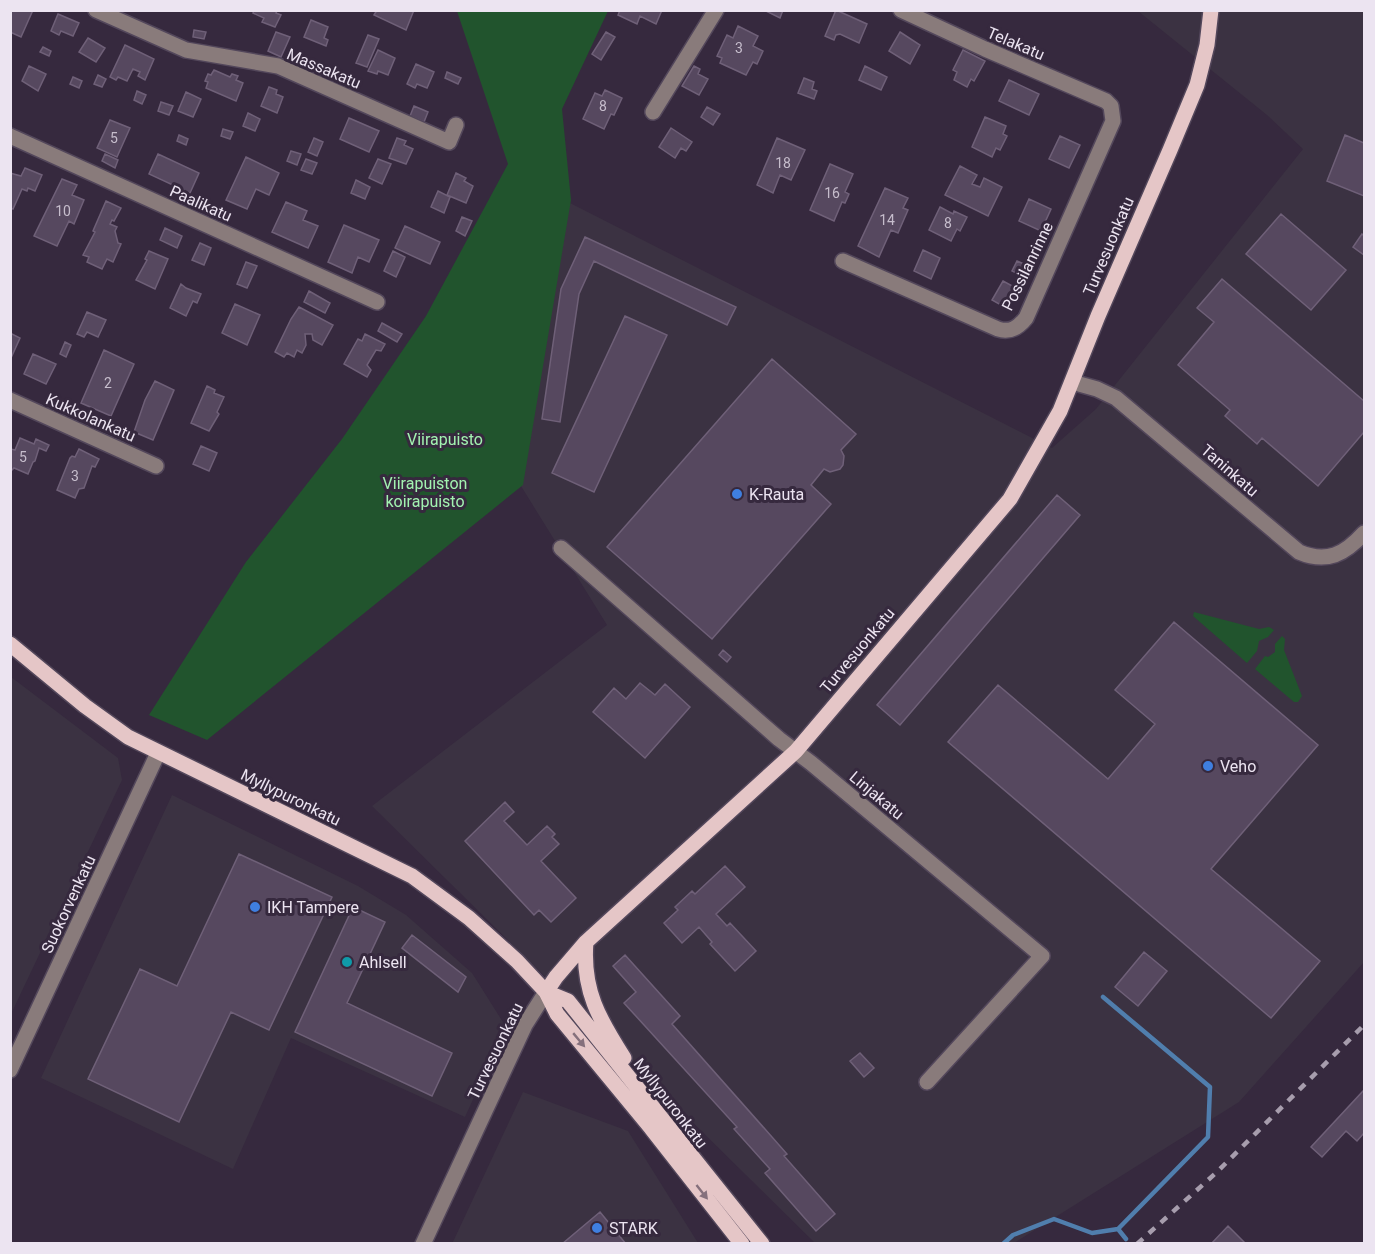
<svg xmlns="http://www.w3.org/2000/svg" width="1375" height="1254" font-family="Roboto,sans-serif">
<style>
.commercial{fill:#3b3242}
.green{fill:#21542d}
.lines{fill:none;stroke-linecap:round;stroke-linejoin:round}
.stream{stroke:#507ead;stroke-width:4.5}
.building{fill:#56485f;stroke:#6f6078;stroke-width:1.5}
.minor-casing{stroke:#53475b;stroke-width:18}
.major-casing{stroke:#53475b;stroke-width:18}
.minor{stroke:#897b7b;stroke-width:15}
.major{stroke:#e5c6c7;stroke-width:15}
.rail{stroke:#a79dad;stroke-width:4.5;stroke-dasharray:8 8;stroke-linecap:butt}
.oneway{fill:#85707c}
.shop-dot{fill:#3f7fe0;stroke:#36293e;stroke-width:2}
.culture-dot{fill:#0f9aa8;stroke:#36293e;stroke-width:2}
.labels{text-anchor:middle;stroke-width:6;stroke-linejoin:round;paint-order:stroke}
.number-label{font-size:14px;fill:#c6bdcc}
.street-label{font-size:16px;fill:#ece4f1;stroke:#36293e}
.park-label{font-size:16px;fill:#a2f2b0;stroke:#36293e}
.poi-label{font-size:16px;fill:#ece4f1;stroke:#36293e;text-anchor:start}
</style>
<rect width="100%" height="100%" fill="#36293e"/>
<path class="commercial" d="M1138 11H1364V962L1239 1102 1014 1243H815L372 806 607 625 521 486 568 202 1052 448 1096 409 1303 149 1267 115Z
M11 677 118 758 122 780 11 1014Z
M172 795 358 886 406 915 472 973 506 1027 465 1117 291 1038 233 1169 41 1078Z
M523 1092 628 1131 698 1243 452 1244Z"/>
<path class="green" d="M457 11H608L562 109 571 200 523 485 207 740 149 715 246 562 342 439 426 316 508 164Z
M1194 612 1259 629 1269 627 1274 630 1268 637 1259 641 1257 651 1247 663 1193 616Z
M1282 636 1285 639 1284 650 1302 696 1298 702H1294L1255 669 1265 656 1268 657 1275 652V644Z"/>
<g class="lines">
<path class="stream" d="M1118 1229 1126 1239
M1003 1244 1013 1235 1054 1219 1092 1233 1118 1229 1208 1137 1210 1087 1103 997"/>
</g>
<path class="building" d="M10 10H33L21 37 10 32Z
M254 10H277L276 13 281 15 275 27 262 22 264 18 253 13Z
M377 10H414L406 30 374 15Z
M620 10H662L656 24 640 16 637 24 618 15Z
M764 10H783L780 18Z
M836 10 867 24 859 43 840 34 836 35 834 40 825 36Z
M58 14 79 23 73 36 61 31 59 35 51 31Z
M311 20 328 27 324 38 328 40 326 46 304 37Z
M738 26 758 36 753 46 763 51 757 64 753 62 746 75 720 63 722 58 717 56 727 35 733 38Z
M194 30 206 32 204 39 193 37Z
M276 32 290 37 281 57 268 51Z
M606 32 615 37 601 60 592 54Z
M900 32 920 45 910 64 889 51Z
M368 35 379 39 367 67 356 63Z
M88 38 105 48 96 62 79 52Z
M125 45 154 59 145 80 138 76 140 72 133 69 127 81 118 77 116 80 110 77Z
M43 47 51 51 49 56 40 52Z
M378 50 395 58 388 75 378 71 377 74 368 71Z
M963 50 985 61 974 81 971 79 967 87 954 80 957 72 953 70Z
M416 64 434 72 427 88 417 84 415 88 407 84Z
M29 66 46 74 38 91 22 81Z
M694 66 700 69 698 74 708 79 699 95 682 86Z
M865 66 887 77 881 90 859 80Z
M214 70 230 77 232 74 238 76 236 80 243 83 236 101 206 88 208 82 205 81 208 74 211 75Z
M447 72 461 78 458 84 445 78Z
M98 75 106 79 102 87 94 84Z
M73 77 82 81 79 88 70 84Z
M804 78 814 82 812 89 817 91 814 99 798 93Z
M1009 80 1039 94 1029 115 999 101Z
M269 87 277 90 276 94 283 97 277 113 261 106Z
M605 90 622 98 614 115 611 114 604 129 583 119 595 93 602 96Z
M137 91 146 95 142 104 134 100Z
M186 92 201 99 193 117 178 111Z
M161 102 173 106 169 115 158 111Z
M414 106 428 112 424 122 410 116Z
M707 107 720 114 713 125 701 117Z
M248 113 260 119 255 131 243 126Z
M985 117 1006 126 1003 134 1007 136 1000 150 996 148 992 157 972 147Z
M349 118 379 131 369 152 340 139Z
M110 120 130 128 117 157 97 148Z
M671 128 692 142 686 151 681 148 675 158 659 147Z
M223 129 233 132 230 139 221 136Z
M179 135 188 139 186 145 177 141Z
M1345 135 1364 143V196L1327 181Z
M1060 136 1080 145 1069 168 1049 159Z
M314 138 323 142 317 156 308 152Z
M397 138 406 141 404 145 413 149 406 164 389 158Z
M777 138 805 150 791 180 780 175 773 193 757 185Z
M291 151 301 154 297 165 287 161Z
M105 154 118 160 115 168 102 161Z
M158 154 199 173 190 193 149 174Z
M246 157 279 173 269 195 256 189 247 209 226 200Z
M306 159 317 163 312 174 301 170Z
M378 159 391 164 382 184 369 178Z
M830 164 853 174 845 192 849 194 845 203 842 202 834 221 810 210Z
M960 166 977 175 972 184 980 187 984 178 1002 187 988 216 945 195Z
M25 168 42 175 35 191 28 188 27 191 22 189 13 209 10 208V173L21 176Z
M456 173 466 178 464 181 473 186 466 203 447 195Z
M62 179 77 185 72 195 84 200 74 224 69 221 57 246 34 236Z
M356 180 370 187 365 199 351 193Z
M885 188 908 198 903 208 908 210 898 233 891 230 879 257 858 246Z
M438 191 450 197 444 213 431 207Z
M1029 199 1051 209 1041 231 1019 221Z
M106 201 121 208 114 221 112 220 110 224 117 227 115 231 118 243 121 244 113 262 107 259 102 269 87 262 89 257 83 255 95 232 93 231Z
M286 202 307 211 303 220 318 226 308 248 272 232Z
M940 207 953 214 954 211 967 217 960 231 957 229 951 241 929 230Z
M1281 214 1346 270 1311 310 1246 254Z
M462 217 472 221 465 236 456 231Z
M344 225 379 240 369 262 358 257 352 273 328 262Z
M405 226 440 242 430 264 395 248Z
M165 228 182 236 177 248 160 240Z
M1362 234 1364 236V255L1353 247Z
M585 237 736 307 727 325 594 261 579 294 560 422 542 419 561 289Z
M200 243 211 248 204 265 192 260Z
M923 250 940 258 931 279 914 271Z
M149 251 168 259 155 289 136 280 147 260 145 259Z
M393 251 405 257 396 277 384 271Z
M1017 261 1031 267 1026 278 1012 271Z
M246 262 257 266 247 288 237 284Z
M1222 279 1364 401V432L1318 486 1262 438 1257 444 1225 416 1230 410 1178 365 1214 322 1197 308Z
M1003 281 1018 289 1008 309 992 300Z
M181 284 186 288 201 294 197 303 193 301 186 316 170 308Z
M309 291 330 303 325 313 304 302Z
M235 304 260 315 247 345 222 333Z
M299 307 333 325 322 345 313 340 312 334H305L306 345 302 353 297 350 294 357 287 353 284 357 275 352 291 319Z
M87 312 106 320 98 337 87 332 84 337 77 334Z
M625 316 667 335 594 492 552 473Z
M382 323 402 334 397 342 378 331Z
M10 333 20 338 11 358H10Z
M365 334 385 344 381 351 376 350 367 365 371 370 367 377 344 364 358 339 362 341Z
M65 342 71 345 66 357 60 354Z
M104 350 134 364 111 416 81 403Z
M33 354 56 364 46 384 24 374Z
M772 359 856 434 841 450 844 456 843 465 840 469 830 472 824 469 811 485 831 504 712 639 607 547Z
M155 381 174 390 153 440 134 432 145 400Z
M207 386 215 390 214 393 224 397 217 412 219 414 209 431 191 423Z
M20 438 34 444 36 439 49 445 46 451 39 448 35 461 33 462 28 474 14 468 10 472V451L11 449 15 450Z
M201 446 217 453 209 471 193 464Z
M79 449 99 459 95 467 92 466 84 488 79 489 75 498 57 490 70 458 72 456 75 457Z
M1057 495 1080 515 900 725 877 705Z
M1174 622 1318 745 1211 869 1320 961 1271 1018 948 742 998 685 1108 779 1155 724 1115 690Z
M723 650 731 657 727 662 719 655Z
M640 683 655 695 665 684 690 707 645 758 593 712 614 688 626 699Z
M505 802 514 812 504 821 527 845 547 826 555 834 552 837 559 844 541 861 576 898 551 922 539 910 534 915 465 841Z
M239 854 332 897 269 1030 231 1012 179 1122 88 1079 140 969 177 986Z
M725 866 745 887 716 914 727 926 730 923 756 951 735 971 710 944 712 942 699 927 682 943 664 923 678 910 675 907 692 891 695 894Z
M353 907 385 922 347 1003 452 1053 432 1096 295 1032Z
M412 935 466 977 458 992 402 948Z
M1144 952 1167 971 1138 1006 1115 987Z
M625 955 680 1016 672 1024 787 1154 784 1156 835 1214 816 1231 765 1173 770 1169 734 1129 737 1127 624 1003 636 992 613 966Z
M860 1053 874 1068 864 1077 850 1061Z
M1364 1090V1133L1357 1141 1346 1131 1322 1157 1311 1147Z
M600 1212 626 1244H562Z
M1228 1226 1246 1244H1211Z"/>
<g class="lines">
<defs>
<path id="minor" d="M96 10 186 50 278 66 449 142 456 125
M653 112 716 10
M10 136 377 302
M843 261 998 329C1010 333 1018 328 1026 318L1113 121 1111 106 1106 101 985 49 901 10
M1072 382 1097 389 1116 398 1299 552C1327 564 1345 554 1364 533
M10 400 156 466
M561 548 779 739 811 763 1042 956 927 1082
M10 1070 158 753
M423 1244 525 1025 546 992"/>
<path id="major" d="M10 644 85 706 128 737 412 876 469 918 517 961 546 992 557 1014 651 1128 742 1244
M586 942C582 990 599 1019 624 1058
M546 992 556 977 586 942 796 751 1010 499 1060 411 1098 316 1170 150 1197 85 1207 45 1211 10
M546 992 568 1001 762 1244"/>
</defs>
<use href="#minor" class="minor-casing"/>
<use href="#major" class="major-casing"/>
<use href="#minor" class="minor"/>
<use href="#major" class="major"/>
<path class="rail" d="M1137 1244 1217 1172 1364 1025"/>
</g>
<defs><path id="oneway-solid" d="M-6-.8H1V-3.2L6.5 0L1 3.2V.8H-6Z" transform="scale(1.5)"/></defs>
<g class="oneway">
<use href="#oneway-solid" transform="translate(579 1040) rotate(50)"/>
<use href="#oneway-solid" transform="translate(702 1192) rotate(52)"/>
</g>
<g class="shop-dot">
<circle cx="737" cy="494" r="6"/>
<circle cx="1208" cy="766" r="6"/>
<circle cx="255" cy="907" r="6"/>
<circle cx="597" cy="1228" r="6"/>
</g>
<circle class="culture-dot" cx="347" cy="962" r="6"/>
<g class="labels">
<g class="number-label">
<text x="739" y="53">3</text>
<text x="603" y="111">8</text>
<text x="114" y="143">5</text>
<text x="783" y="168">18</text>
<text x="832" y="198">16</text>
<text x="63" y="216">10</text>
<text x="887" y="225">14</text>
<text x="948" y="228">8</text>
<text x="108" y="388">2</text>
<text x="23" y="462">5</text>
<text x="75" y="481">3</text>
</g>
<g class="street-label">
<text transform="translate(1016 43) rotate(23)" y="6">Telakatu</text>
<text transform="translate(324 68) rotate(23)" y="6">Massakatu</text>
<text transform="translate(201 203) rotate(24)" y="6">Paalikatu</text>
<text transform="translate(1108 246) rotate(-67)" y="6">Turvesuonkatu</text>
<text transform="translate(1027 266) rotate(-64)" y="6">Possilanrinne</text>
<text transform="translate(91 417) rotate(24)" y="6">Kukkolankatu</text>
<text transform="translate(1230 470) rotate(41)" y="6">Taninkatu</text>
<text transform="translate(857 650) rotate(-50)" y="6">Turvesuonkatu</text>
<text transform="translate(877 795) rotate(40)" y="6">Linjakatu</text>
<text transform="translate(291 797) rotate(26)" y="6">Myllypuronkatu</text>
<text transform="translate(68 904) rotate(-65)" y="6">Suokorvenkatu</text>
<text transform="translate(495 1051) rotate(-64)" y="6">Turvesuonkatu</text>
<text transform="translate(671 1103) rotate(52)" y="6">Myllypuronkatu</text>
</g>
<g class="park-label">
<text x="445" y="445">Viirapuisto</text>
<text x="425" y="489">Viirapuiston<tspan x="425" dy="18">koirapuisto</tspan></text>
</g>
<g class="poi-label">
<text x="749" y="500">K-Rauta</text>
<text x="1220" y="772">Veho</text>
<text x="267" y="913">IKH Tampere</text>
<text x="359" y="968">Ahlsell</text>
<text x="609" y="1234">STARK</text>
</g>
</g>
<rect width="1375" height="1254" fill="none" stroke="#ece4f1" stroke-width="24"/>
</svg>
